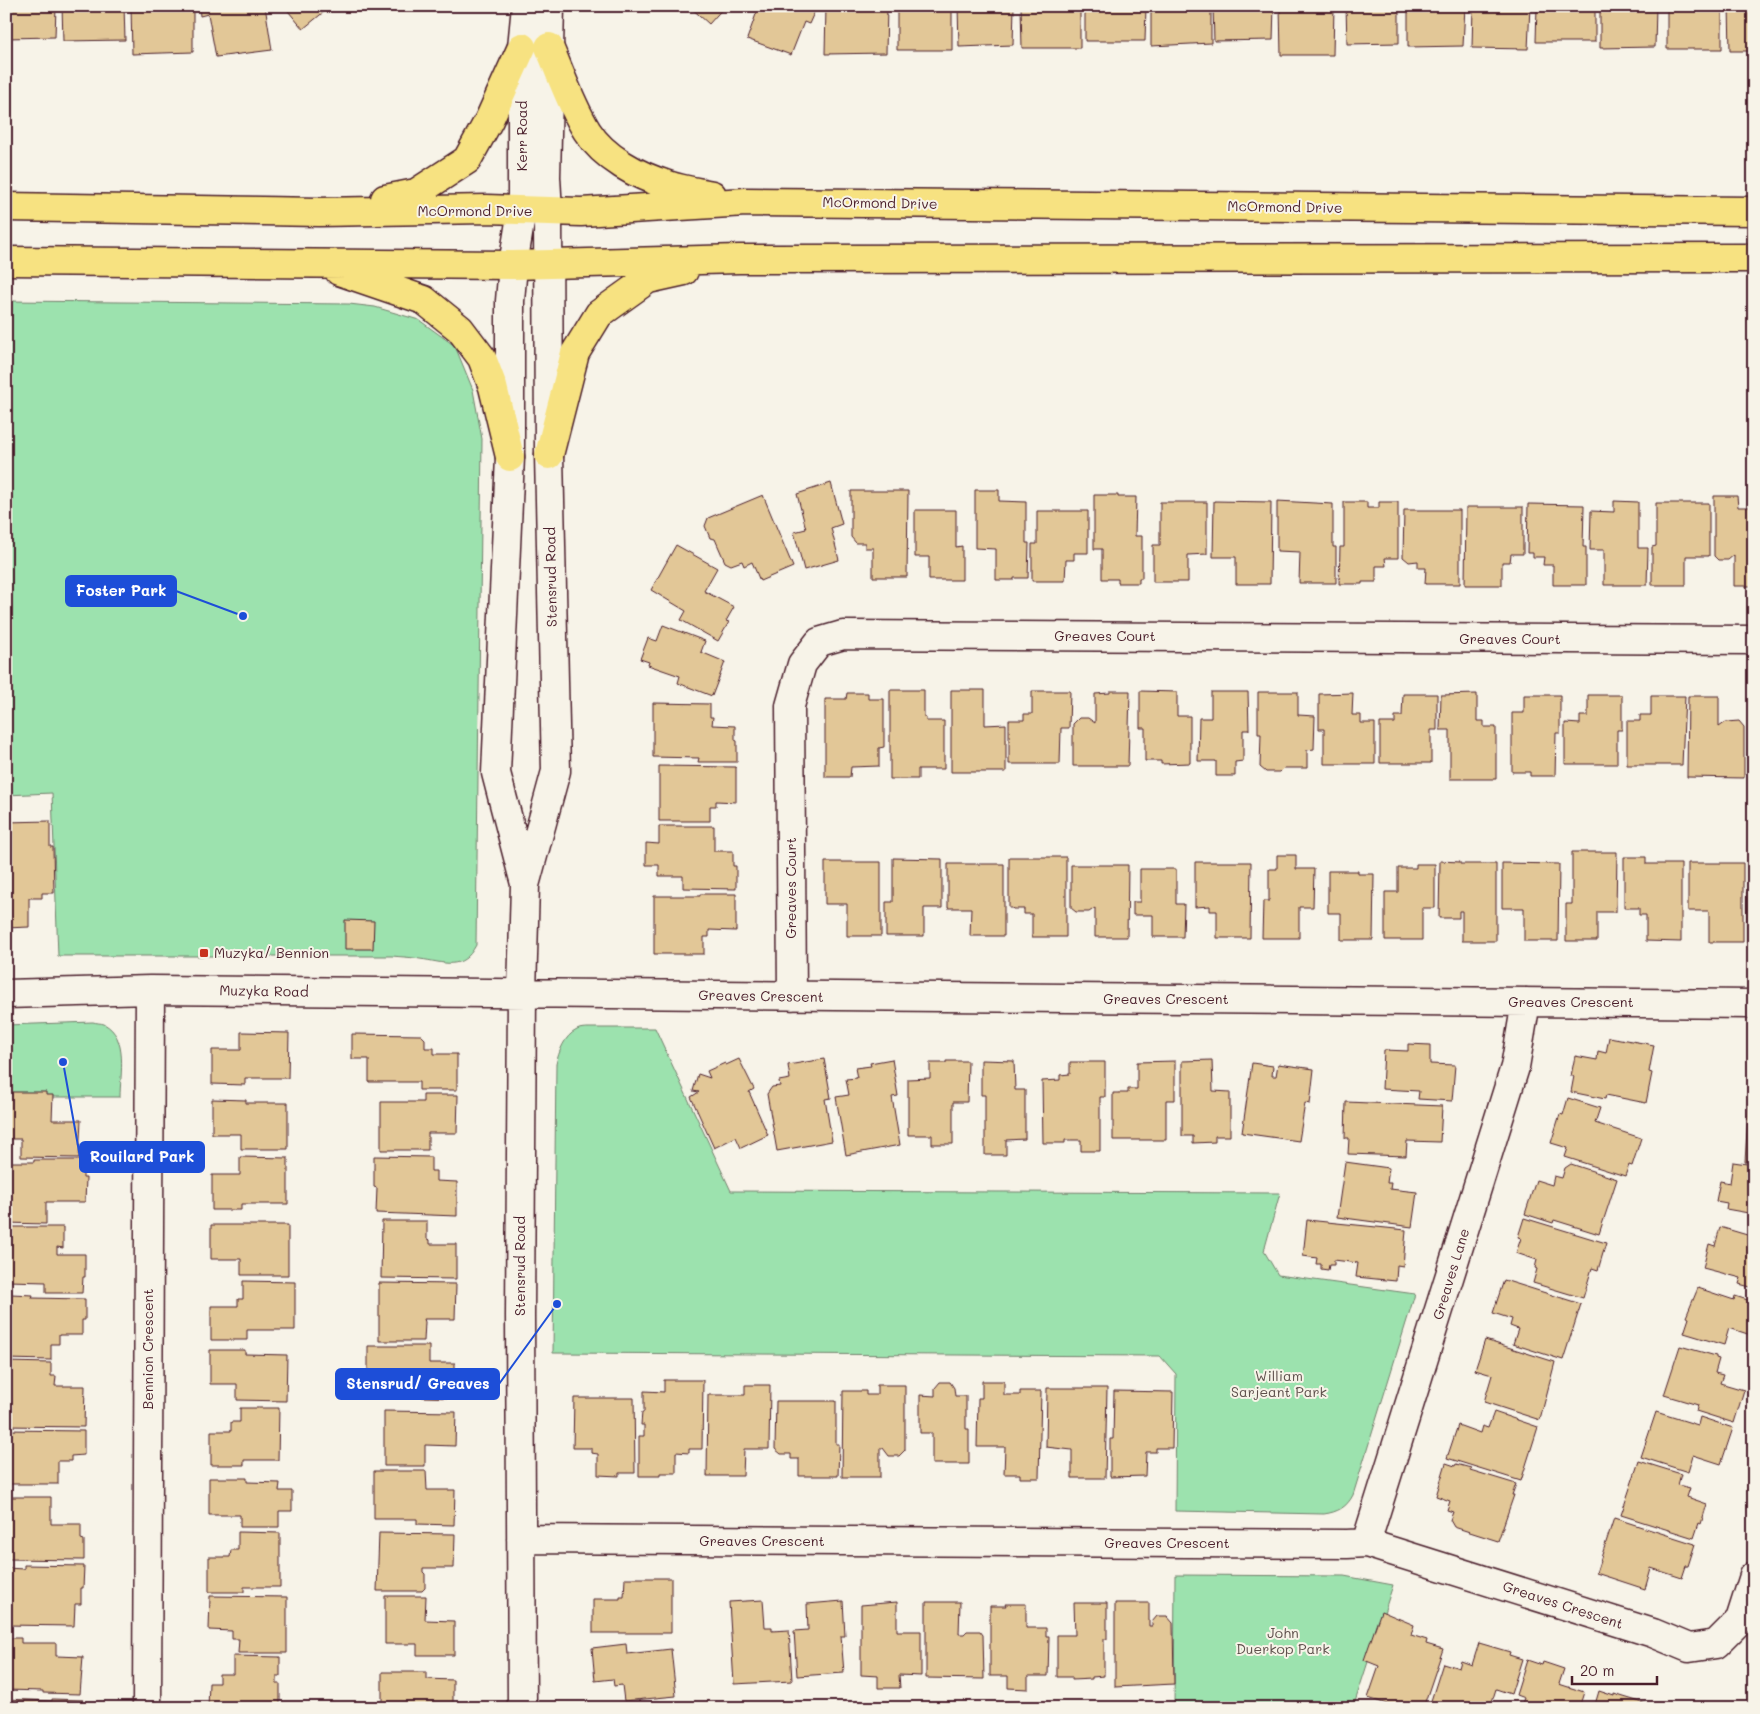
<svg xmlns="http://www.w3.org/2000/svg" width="1760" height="1714" font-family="Mali,sans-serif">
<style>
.green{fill:#9ce2ae;stroke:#73806c}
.building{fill:#e2c797;stroke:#4a1f2b}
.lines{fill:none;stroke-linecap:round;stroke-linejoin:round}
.minor-casing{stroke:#4a1f2b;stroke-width:31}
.major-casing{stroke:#4a1f2b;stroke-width:31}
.minor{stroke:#f7f3e8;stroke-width:28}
.major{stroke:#f7e281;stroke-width:28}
.poi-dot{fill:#c8321e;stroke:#f7f3e8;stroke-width:2}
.labels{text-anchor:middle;stroke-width:4;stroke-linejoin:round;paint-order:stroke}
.street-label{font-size:14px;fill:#4a1f2b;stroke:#f7f3e8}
.poi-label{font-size:14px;fill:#4a1f2b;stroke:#f7f3e8;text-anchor:start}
.park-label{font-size:14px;fill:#5e504c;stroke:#f7f3e8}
.leader{fill:none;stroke:#1d4ed8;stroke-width:2}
.callout-dot{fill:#1d4ed8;stroke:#f7f3e8;stroke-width:2}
.callout{fill:#1d4ed8;stroke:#1d4ed8;stroke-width:2}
.callout-label{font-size:15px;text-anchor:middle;font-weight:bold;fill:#fff}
</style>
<rect width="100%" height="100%" fill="#f7f3e8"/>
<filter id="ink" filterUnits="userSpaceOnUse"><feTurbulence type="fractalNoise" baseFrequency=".02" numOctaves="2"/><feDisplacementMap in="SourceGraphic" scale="10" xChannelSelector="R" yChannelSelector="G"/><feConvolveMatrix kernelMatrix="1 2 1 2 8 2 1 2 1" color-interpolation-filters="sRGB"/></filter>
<g filter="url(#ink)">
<path class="green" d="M6 301 349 304 375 307 419 320 455 346 473 390 482 439 476 945C462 972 444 962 420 959 411 957 401 957 392 956H58L52 793 6 795Z
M93 1022C96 1023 101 1023 104 1024 129 1037 120 1075 120 1097H6V1025Z
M589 1028H655L731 1191 1280 1193 1264 1251 1278 1275 1415 1294 1353 1495C1347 1507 1338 1512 1324 1514L1175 1511 1176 1374 1160 1356 553 1353 556 1064C559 1052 564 1036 577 1030 580 1028 586 1028 589 1028Z
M1175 1575 1344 1576 1393 1585 1353 1708H1174Z"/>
<path class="building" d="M6 6H56L55 37 6 38Z
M62 6H124L125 40 63 41Z
M131 6H193V52L132 54Z
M199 6H265L272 50 216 57 208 14 200 16Z
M284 6H331L303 29Z
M689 6H725L709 24Z
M759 6 781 8 782 6H817L809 24 804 22 791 55 747 39Z
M826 6H887L886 53 825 54Z
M897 6H952V50H897Z
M958 6H1014L1013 45 959 47Z
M1021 6H1080V48H1022Z
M1085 6H1146L1145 41H1085Z
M1151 6H1211V43L1151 46Z
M1213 6H1274L1273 40 1214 41Z
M1280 6H1334L1333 55H1281Z
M1346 6H1399V43L1347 44Z
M1408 6H1465L1463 46 1408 47Z
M1473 6H1530L1528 49 1472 48Z
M1537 6H1595V42H1536Z
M1600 6H1656L1655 47 1600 48Z
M1667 6 1722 8V49H1667Z
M1729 6H1754V51H1730Z
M831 483 842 524 831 528 839 560 804 570 794 532 806 529 797 494Z
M975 490H999V501L1026 502V543H1029L1028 578H1014V580H996V549L975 548Z
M851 491H908L907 577H873V548H865V543H856L851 537Z
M763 495 793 567 760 581 752 562 744 566 742 561 731 565 725 562 715 539 710 538 705 526 708 518Z
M1094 495H1118V497H1136L1135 536H1142V578H1139V583H1118V579H1102V549H1094Z
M1714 496H1737L1738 507H1754V586H1734V555L1728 560H1718L1714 556Z
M1214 501 1271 502 1270 584H1236V557H1213Z
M1277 501 1333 504V547H1336V583H1299L1300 552 1277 551Z
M1614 501 1638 502V548H1648L1647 585H1604V550H1590L1591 511 1614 512Z
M1160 502H1207V554L1188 555V582H1153V545H1160Z
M1344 502H1367V508H1379V502H1398V558H1385L1386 566H1376V582H1362V584H1339L1340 547H1344Z
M1656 503H1709V556H1686V585H1652V547L1656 546Z
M1528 504 1584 505 1583 547H1586V585H1553V565H1543L1544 557H1533V553H1527Z
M1466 507H1523V554H1511L1510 562H1502V585H1465Z
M915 510H956V547L962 546V580H929V557H915Z
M1404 510H1460V584H1425L1426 568H1418V561L1409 562 1403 557Z
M1037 511H1088V553H1074V560H1066L1065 581H1032V544H1037Z
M676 545 717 568 704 591 734 607 726 621 729 622 718 641 681 620 686 611 651 590Z
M663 625 705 641 701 652 725 662 712 696 678 683 680 676 648 665 649 662 640 659 648 638 657 641Z
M890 690H924V717L926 718V721H944V769H918V779H890Z
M951 690H985V725L1006 724V772H951Z
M1032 691H1070L1069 728H1061L1060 764H1009V720H1024V714H1032Z
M1110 691H1130L1128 766H1073V724L1079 718H1088L1095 723V694L1110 693Z
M1140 691 1177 692V716H1190V763L1161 764V761H1145V728H1140Z
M1211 692H1248L1249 730H1243V761L1235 762V776H1216V761H1198L1199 718H1211Z
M1258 692H1298V715L1315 716 1314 749 1307 750V768H1284L1280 772H1266L1260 767 1261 734H1258Z
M847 693H868V699H884V747L879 748V766L851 767 850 777H825V699H846Z
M1353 693 1352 715H1361V723H1375V764H1324V729H1319V694Z
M1403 694H1437V730H1431V763H1380V723H1395V716H1402Z
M1477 694V721H1484V727H1496V779H1450V730H1440L1441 695Z
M1524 695H1560V733H1556L1555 776H1530V772H1512V713H1524Z
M1588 695H1622V730H1617V764H1565V723L1580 724V716H1588Z
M1651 696H1685L1682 765H1627V721H1640V715H1651Z
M1688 696H1719V727L1726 722 1739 721 1744 727V778L1687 777Z
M1750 696H1754V730H1750Z
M653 703 710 704V717H713L712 725 735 726V740L737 741V762H698L699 758 653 757Z
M659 766 736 767V802L716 801V806H710V821H659Z
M50 821V847H53L54 893H42V898H29V927L6 928V822Z
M659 826H714V851H733V866H736V889L683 888V876H659V865H646V843L659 844Z
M1572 852H1617L1616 912H1597V941H1566V904H1572Z
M1277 855H1296V869H1314L1313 907H1299V938H1262L1263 901H1269V869H1277Z
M1009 857H1066V937H1032V914H1024V909H1013L1012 908H1009Z
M1624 857H1646V864H1681V942L1646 941V915H1639V908H1624Z
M893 858 942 859V908H924V936H886V902H893Z
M1440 861 1460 862V864H1496V941H1462V911H1459V918H1439Z
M825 862H881V936H847V904H825Z
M1195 862H1251L1250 938H1217V911H1210V906L1195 907Z
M1502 863 1559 864 1558 941H1524V908H1502Z
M1688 863H1743V942H1709V911H1688Z
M948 864H1004V936H970L971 908H948Z
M1416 864H1435V908H1422V940H1385V892H1398V868H1416Z
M1071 865H1128L1127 937H1095V908L1089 912H1076L1071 908Z
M1140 869H1176V904H1184L1183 937H1153V915H1133V902H1140Z
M1328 871H1358V874H1374L1373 940H1341V913H1328Z
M1747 892H1754V942H1747Z
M700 894H736V931L709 930V937H704V954H654V896H700Z
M345 920 374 921 373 949H345Z
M241 1032 289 1033 288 1078H245V1085L212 1084V1050H241Z
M352 1034 421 1035 425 1039V1048H434V1054H457V1090H419V1082H369V1059H352Z
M1609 1037 1654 1045 1649 1072 1652 1073 1646 1103 1606 1095 1605 1099 1571 1092 1574 1076H1571L1575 1056 1597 1060 1598 1051 1606 1053Z
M1408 1044 1430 1045V1064L1455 1065 1452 1101 1418 1099 1419 1091 1382 1089 1384 1050 1408 1051Z
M739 1059 754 1089 749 1092 768 1135 741 1148 736 1137 714 1148 691 1097 699 1092 693 1091 698 1074 710 1078 707 1071 725 1063 726 1065Z
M824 1059 831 1098 825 1099 832 1141 777 1151 767 1094 772 1087 780 1086 779 1081 790 1079 788 1065Z
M892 1059 898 1096 892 1097 900 1145 846 1155 836 1097 849 1095 846 1079 857 1078 855 1068 871 1066 870 1063Z
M981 1060 1014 1061 1015 1090H1025V1139L1006 1140V1155H985V1095H981Z
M1212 1060 1213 1091 1230 1092V1136H1215V1142L1193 1143V1136H1182V1061Z
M946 1061H968L967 1102H953V1144H932V1135H908V1079L930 1078V1063H946Z
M1175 1061V1100H1166V1140H1113V1093H1128V1089H1137V1062Z
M1070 1062H1105V1097H1100V1151H1081V1140H1065V1143H1043L1042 1081 1060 1080V1075L1070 1074Z
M1252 1063 1273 1066 1272 1076H1276L1278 1064 1314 1069 1310 1104 1305 1103 1299 1141 1242 1133Z
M6 1092H46V1095H53L52 1120H81L79 1158 21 1157V1139H6Z
M423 1095H458L457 1133H428V1150H381V1102H423Z
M1568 1098 1600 1108 1595 1123 1641 1138 1632 1166 1629 1165 1625 1176 1565 1157 1568 1148 1551 1143 1560 1114 1563 1115Z
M212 1099 246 1100V1103H288V1149H241V1134H212Z
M1749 1099H1754V1163L1745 1162Z
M1346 1102 1442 1106 1440 1142 1407 1141 1406 1156 1348 1154 1349 1138H1345Z
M374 1156 431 1157V1171H436V1181L457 1182V1216L376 1213 377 1188 374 1187Z
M240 1157 288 1158V1204H241V1210H212V1175H240Z
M34 1160H83V1178H86L85 1202H46V1224L6 1223V1162H34Z
M1345 1162 1389 1168 1387 1183H1391L1390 1189 1417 1192 1412 1227 1337 1217Z
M1733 1162 1754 1165V1214L1726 1209 1727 1203 1716 1201 1720 1181 1730 1183Z
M1571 1164 1617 1179 1599 1234 1554 1220 1553 1223 1525 1214 1536 1180 1552 1185 1554 1176 1562 1178 1565 1168Z
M1524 1218 1606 1243 1598 1270 1592 1268 1583 1298 1533 1283 1537 1269 1535 1268 1537 1260 1516 1253 1521 1238 1518 1237Z
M1307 1220 1406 1230 1403 1266 1397 1265 1396 1281 1356 1277 1358 1263 1334 1260V1265H1329L1328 1270 1321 1269V1264H1316L1317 1258 1303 1256Z
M382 1221H427V1239L430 1240V1244H456V1279L381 1278Z
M211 1225H288V1275H241V1259H211Z
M9 1227H63V1248L57 1247V1254H85V1277H83L82 1293H46V1282L8 1281Z
M1720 1227 1754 1237V1288L1739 1284 1741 1278 1703 1268 1709 1244 1715 1246Z
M1504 1280 1581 1304 1563 1360 1513 1344 1518 1329 1510 1326 1512 1319 1493 1313Z
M243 1281 295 1282V1330H247V1340H211V1306H238V1299H243Z
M379 1283 456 1284 455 1319H424L425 1322 424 1341H379Z
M1698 1288 1734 1300 1735 1296 1754 1302V1336L1729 1328 1724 1345 1684 1333 1689 1318 1686 1317Z
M11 1294 33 1295 32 1298 85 1299V1320H82V1335H59V1344H51V1360L6 1359V1297H11Z
M1485 1340 1555 1362 1540 1420 1484 1402 1492 1375 1475 1370Z
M368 1346H429V1363H455V1398L422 1397V1394L368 1393Z
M1680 1346 1716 1356V1358L1719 1359 1715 1373 1723 1375 1720 1383 1744 1390 1734 1423 1696 1411 1698 1405 1664 1395Z
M210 1350H245V1354L287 1355 286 1401 237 1400V1384H210Z
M6 1362 51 1363V1376H56L55 1386H85L84 1427 6 1426Z
M664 1380H703L702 1449H689V1453L676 1452V1473H660V1476H639V1436H644V1425H641L642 1412H644V1391L664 1392Z
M982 1381H1004V1395H1020V1391H1041L1039 1478H1020V1474H1004L1005 1447H977L978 1398H982Z
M940 1382H950L954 1388 955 1396H966V1429H969V1464H932V1433H920V1395L935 1396V1388Z
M745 1385H770L769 1449H744L743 1476H707L708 1395H745Z
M877 1385H905V1450L899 1456H889L883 1448H880V1477H842L843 1391H866V1395H877Z
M1047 1388H1107L1105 1478H1072V1450L1046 1447Z
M1114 1391 1173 1392 1172 1448H1156V1452H1146L1145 1476 1110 1477V1439H1113Z
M574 1398H634L635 1473H619V1476L598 1475V1454L591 1453V1448H573Z
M776 1401H836V1444H839L838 1476H799V1459H791V1454H781L775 1449Z
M240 1408H279L278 1460H244V1465H211V1431H231V1422H240Z
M384 1411 456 1412 455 1446 425 1445V1466H384Z
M1494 1412 1538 1427 1521 1481 1447 1458 1458 1425 1480 1433 1482 1426 1488 1428Z
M1656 1412 1698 1425 1700 1417 1733 1428 1721 1464 1693 1455 1688 1472 1641 1457Z
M7 1430 84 1431V1455L71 1456V1461H58V1484H6Z
M1639 1461 1681 1474 1678 1485 1690 1488 1687 1497 1707 1504 1701 1524 1699 1523 1694 1538 1621 1515Z
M1446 1463 1455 1466 1456 1464 1471 1468 1470 1470 1516 1484 1512 1495H1514L1498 1541 1454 1527 1450 1520 1453 1512 1447 1510 1450 1501 1436 1496Z
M374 1471H426L427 1490H455L454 1525 417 1524V1519H374Z
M209 1478H247V1482L280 1483 279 1491H292V1511H279V1527H240V1515H209Z
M6 1497H51V1524H81V1539L84 1540V1560L6 1559Z
M1614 1518 1695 1544 1688 1566H1686L1682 1578 1651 1568 1645 1589 1596 1573Z
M238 1532 280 1533V1587H244V1592H209V1557H230L231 1550H238Z
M379 1533 455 1534 454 1568H423V1572L425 1574V1588L422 1591H377Z
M24 1565 84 1566 83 1588H81V1604H75L74 1626 6 1625V1568L24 1569Z
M625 1578H671V1633H593V1599H620V1597H624Z
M210 1596 287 1597V1653H238L239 1639H232V1631L209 1630Z
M385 1596H426L425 1620 454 1621V1655H417V1644H385Z
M763 1600 765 1627H772V1631L789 1630 792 1681 734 1684 729 1602Z
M843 1601 845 1636H841L844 1673 797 1676 794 1631 808 1630 807 1604Z
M897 1602V1631H921V1676L899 1675 900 1688H878V1676L861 1675V1605Z
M926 1602H960L959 1634H964L967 1631H980L983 1635 984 1679 926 1678Z
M1074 1603H1107V1639H1104V1676L1092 1677V1679L1072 1680V1677H1057V1635H1075Z
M1115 1603H1149V1626H1152V1622L1157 1616H1167L1173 1623 1174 1684 1115 1687Z
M1005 1604H1026V1628H1046V1636H1049L1048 1676H1028V1689L1008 1688V1676H990V1606H1006Z
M1381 1611 1414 1625 1411 1635 1427 1640 1426 1644 1443 1649 1423 1708H1386L1387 1704 1368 1698 1379 1666 1364 1660Z
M6 1638H21V1643H56V1656L83 1657 80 1694 43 1693V1691L6 1690Z
M1479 1643 1510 1652 1509 1655 1522 1659 1511 1694 1496 1689 1490 1708H1442L1430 1704 1443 1663 1459 1668 1461 1661 1472 1665Z
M626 1644 627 1654 671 1649 676 1696 624 1701 622 1685 614 1686 613 1679 595 1681 592 1648Z
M233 1656 280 1657V1676H277V1684H280V1708H208L209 1683H219V1674H233Z
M1527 1660 1542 1665 1543 1662 1564 1669 1559 1684 1584 1692 1579 1708H1520L1524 1698 1516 1695Z
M382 1672H426V1679L453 1680V1708H382Z
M1599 1691 1614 1696V1694L1650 1705 1649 1708H1594Z
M6 1699 52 1701V1699L83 1700V1708H6Z"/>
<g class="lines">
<defs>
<path id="minor" d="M525 884 496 773 510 457V301L513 265 522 210V47L526 6
M6 994 150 990 1754 1004
M792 996 790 706 802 664 819 642 843 635 1754 640
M521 1539 1347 1544 1366 1543 1653 1633 1689 1648 1716 1644 1740 1620 1754 1576
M1366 1543 1515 1067 1526 1002
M147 1708 150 990
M522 1708 520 1316 522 992 525 885 556 771 549 455 548 211 546 177 550 6"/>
<path id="major" d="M549 47C561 75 571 105 587 131 604 158 638 176 668 185 682 190 698 192 712 195
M385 199 416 193 467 160 489 120 522 47
M6 207 319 212 487 209 581 212 746 202 1754 211
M6 261 513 265 739 259 1754 258
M339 271 424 300 460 329 482 358 493 387 510 457
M549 455 575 353 599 314 648 279 684 271"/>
</defs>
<use href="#minor" class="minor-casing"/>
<use href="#major" class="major-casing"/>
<use href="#minor" class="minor"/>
<use href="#major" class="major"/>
</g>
</g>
<rect class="poi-dot" x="199" y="948" width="10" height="10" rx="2.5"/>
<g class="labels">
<g class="street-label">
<text transform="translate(522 136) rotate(-90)" y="5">Kerr Road</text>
<text transform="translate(880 203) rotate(1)" y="5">McOrmond Drive</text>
<text transform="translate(1285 207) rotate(1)" y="5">McOrmond Drive</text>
<text x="475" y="216">McOrmond Drive</text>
<text transform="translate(551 577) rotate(-91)" y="5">Stensrud Road</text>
<text x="1105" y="641">Greaves Court</text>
<text x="1510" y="644">Greaves Court</text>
<text transform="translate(791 888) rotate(-90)" y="5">Greaves Court</text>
<text transform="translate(264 991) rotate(1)" y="5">Muzyka Road</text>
<text transform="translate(761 996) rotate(1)" y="5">Greaves Crescent</text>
<text x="1166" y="1004">Greaves Crescent</text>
<text x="1571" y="1007">Greaves Crescent</text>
<text transform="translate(520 1266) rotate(-90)" y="5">Stensrud Road</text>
<text transform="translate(1451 1274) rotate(-73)" y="5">Greaves Lane</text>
<text transform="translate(148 1349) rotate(-90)" y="5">Bennion Crescent</text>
<text x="762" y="1546">Greaves Crescent</text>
<text x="1167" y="1548">Greaves Crescent</text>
<text transform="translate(1563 1605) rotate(18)" y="5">Greaves Crescent</text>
</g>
<g class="poi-label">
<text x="214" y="958">Muzyka/ Bennion</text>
</g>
<g class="park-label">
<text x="1279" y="1381">William<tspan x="1279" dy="16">Sarjeant Park</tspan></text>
<text x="1283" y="1638">John<tspan x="1283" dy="16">Duerkop Park</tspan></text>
</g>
</g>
<path class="leader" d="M243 616L176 591M63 1062L80 1157M557 1304L499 1384"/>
<g class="callout-dot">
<circle cx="243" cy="616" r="5"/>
<circle cx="63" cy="1062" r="5"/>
<circle cx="557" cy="1304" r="5"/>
</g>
<g class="callout">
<rect x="66" y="576" width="110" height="30" rx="5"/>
<rect x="80" y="1142" width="124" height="30" rx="5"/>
<rect x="336" y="1369" width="163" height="30" rx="5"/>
</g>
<g class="callout-label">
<text x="121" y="596">Foster Park</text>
<text x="142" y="1162">Rouilard Park</text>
<text x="418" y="1389">Stensrud/ Greaves</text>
</g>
<rect width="1760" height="1714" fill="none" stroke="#f7f3e8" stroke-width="25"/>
<rect x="12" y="12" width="1735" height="1689" fill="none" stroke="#4a1f2b" stroke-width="2" filter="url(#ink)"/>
<path d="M1572 1676v8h85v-8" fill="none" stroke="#4a1f2b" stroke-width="2.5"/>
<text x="1580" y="1676" font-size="15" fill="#4a1f2b" stroke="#f7f3e8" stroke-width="4" paint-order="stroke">20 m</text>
</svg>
